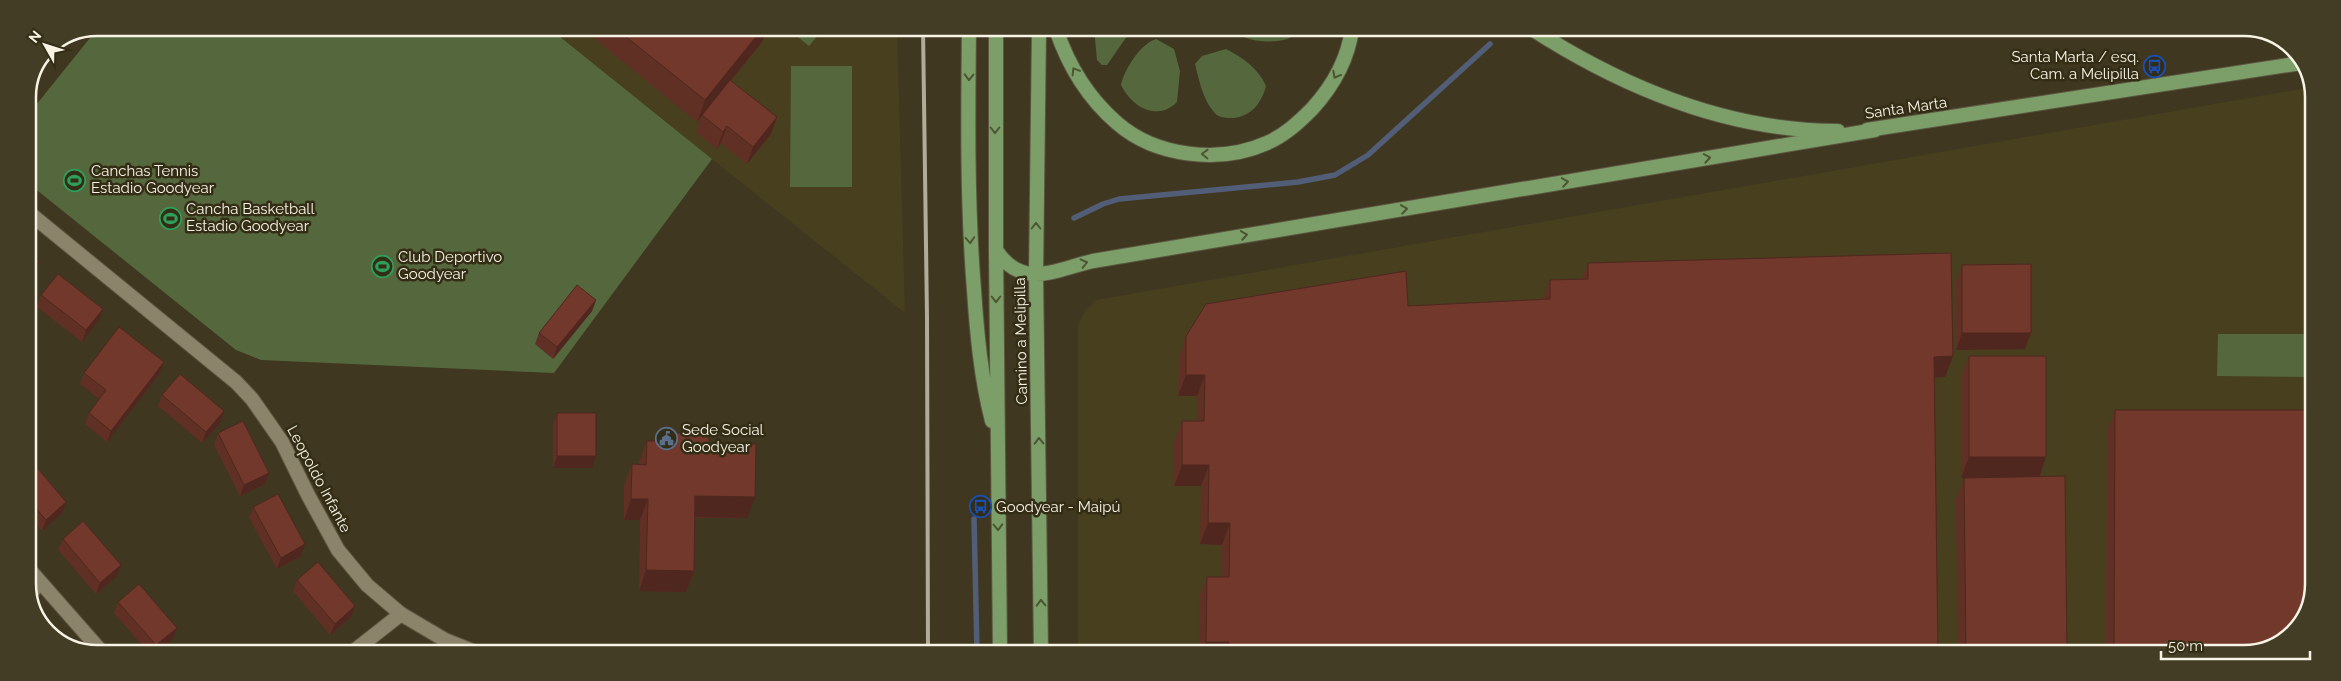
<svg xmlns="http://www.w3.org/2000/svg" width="2341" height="681" font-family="Raleway,sans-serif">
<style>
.built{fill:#483f1f}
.green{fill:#55683d}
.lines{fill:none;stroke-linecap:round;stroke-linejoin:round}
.stream{stroke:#525e78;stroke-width:5.5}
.minor-casing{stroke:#5c5641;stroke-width:16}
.tertiary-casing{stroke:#5c5641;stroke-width:16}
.primary-casing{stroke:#5c5641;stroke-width:16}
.minor{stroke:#8c846a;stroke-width:14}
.tertiary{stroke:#8c846a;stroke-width:14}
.primary{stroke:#7c9f69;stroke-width:14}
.rail{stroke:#b1ab99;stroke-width:4}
.wall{fill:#613025}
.shaded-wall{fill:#4f271e}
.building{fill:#71382b;stroke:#4f271e}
.oneway{stroke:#4d5532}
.labels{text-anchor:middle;stroke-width:5;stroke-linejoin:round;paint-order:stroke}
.poi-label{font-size:15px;fill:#f7f3e5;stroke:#342d15;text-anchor:start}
.street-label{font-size:15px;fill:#f7f3e5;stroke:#342d15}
.rim{fill:none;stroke:#f7f3e5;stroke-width:2.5}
</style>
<rect width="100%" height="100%" fill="#3f371f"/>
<path class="built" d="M549 28H897L905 313 712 159Z
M2311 87 2313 92 2311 602 2286 639 2244 653 1078 652V325L1085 311 1096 300Z"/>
<path class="green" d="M98 28H549L712 159 554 373 261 360 236 350 28 183V115Z
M787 28H824L809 46Z
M1094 29H1132L1107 65H1102L1097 60Z
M1235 29H1298C1295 33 1292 38 1287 39 1274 44 1240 42 1235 29Z
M1156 39 1174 49 1180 71 1177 102C1157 122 1132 107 1121 85 1124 70 1140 44 1156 39Z
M1226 49C1242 57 1258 68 1266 86 1261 105 1249 119 1228 118 1221 117 1218 117 1214 112 1203 100 1199 80 1195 64L1202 56Z
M791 66H852V187H790Z
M2218 334H2312V377L2217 376Z"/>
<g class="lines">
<path class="stream" d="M2197 30 2202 34
M1074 218 1103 204 1119 199 1298 182 1335 175 1368 155 1490 44
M974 519 977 652"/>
<defs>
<path id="minor" d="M28 568 101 651
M30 594 40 582
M401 614 445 640 475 652"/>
<path id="tertiary" d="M28 212 236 382 252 399 282 442 308 495 338 550 367 585 401 614 354 651"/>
<path id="primary" d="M969 28C968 116 967 203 974 290 977 334 981 378 992 421
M996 28V250L1000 652
M1039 29 1036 275 1041 652
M1056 29C1068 65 1088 98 1117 123 1156 157 1220 164 1267 143 1285 135 1298 123 1312 109 1332 87 1348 59 1352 29
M1532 29C1624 88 1728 131 1838 131
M1867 130 2301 63
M996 250C1022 290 1054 270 1093 261L1875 130"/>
</defs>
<use href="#minor" class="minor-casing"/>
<use href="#tertiary" class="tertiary-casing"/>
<use href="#primary" class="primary-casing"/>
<use href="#minor" class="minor"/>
<use href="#tertiary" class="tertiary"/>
<use href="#primary" class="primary"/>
<path class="rail" d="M923 28 927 317 928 652"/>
</g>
<path class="wall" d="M599 28H767L762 42 730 80 771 134 747 164 721 143 717 149 696 132 702 116 697 122 595 39Z
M1588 263 1953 356 1945 377H1935L1938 653 1199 652V598L1207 577H1222V545L1200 544 1201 486H1174V442L1182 421H1197V396H1178L1179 357 1186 336 1543 300 1550 280 1582 279Z
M1962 265 2031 333 2025 349 1956 350V281Z
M41 295 99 320 82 342 37 307Z
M596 300 592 311 553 359 535 344 539 333Z
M1969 356 2039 476 2067 653H1958L1956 499 1964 478H1961V377Z
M84 373H160L107 442 85 424 89 413 99 399 80 384Z
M162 395 220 423 202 443 158 406Z
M2115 410 2244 654 2106 653 2107 432Z
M557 413 592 468H553V424Z
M218 433 269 473 265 484 240 496 214 445Z
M676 433 709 444 747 518H695L686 592 639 591 640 520H624V486L632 464 639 465V462L647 441H673Z
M28 459 66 502 62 513 42 531 28 515Z
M253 507 301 556 277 569 249 518Z
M63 539 121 565 117 576 96 594 58 550Z
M297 580 355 606 351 617 330 635 293 591Z
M118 602 177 628 173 639 158 651H147L114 613Z"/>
<path class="shaded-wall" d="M763 28H767L762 42 697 122 705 100Z
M777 117 771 134 747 164 753 147Z
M727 126 721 143 717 149 723 132Z
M39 261 35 272 28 282V276Z
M596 300 592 311 553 359 557 347Z
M103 309 99 320 82 342 86 330Z
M1962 333H2031L2025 349 1956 350Z
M1953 356 1945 377 1927 378 1934 357Z
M164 362 160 373 107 442 111 431Z
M1186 375H1205L1197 396H1178Z
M224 411 220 423 202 443 206 432Z
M557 456H596L592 468H553Z
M1969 457H2046L2039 478H1961Z
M1182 465H1209L1201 486H1174Z
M269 473 265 484 240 496 244 485Z
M695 496 755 497 747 518 687 517Z
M631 499H648L640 520H624Z
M66 502 62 513 42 531 46 520Z
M1208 523H1230L1222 545 1200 544Z
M305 544 301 556 277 569 281 558Z
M121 565 117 576 96 594 100 583Z
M646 570 694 571 686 592 639 591Z
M355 606 351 617 330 635 335 624Z
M177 628 173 639 158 651H154L156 645Z
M1206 642H1229L1225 652H1202Z"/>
<path class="building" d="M615 28H763L705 100Z
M730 80 777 117 753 147 727 126 723 132 702 115Z
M28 252 39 261 28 276Z
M1951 253 1953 356 1934 357 1938 653 1229 652V642H1206L1207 577H1229L1230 523H1208L1209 465H1182V421H1204L1205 375H1186V336L1206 304 1406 271 1408 306 1550 299V280L1588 279V263Z
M2031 264V333H1962V265Z
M58 274 103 309 86 330 41 295Z
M577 285 596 300 557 347 539 333Z
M119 327 164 362 111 431 89 413 106 390 84 373Z
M1969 356H2046V457H1969Z
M180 374 224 411 206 432 162 395Z
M2115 410H2312L2311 602 2286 639 2244 654 2114 653Z
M557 413H596V456H557Z
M243 421 269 473 244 485 218 433Z
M676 433H709V444H756L755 497 695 496 694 571 646 570 648 499H631L632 464 646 465 647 441H676Z
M29 458 66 502 46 520 28 499V459Z
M2065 476 2067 653H1966L1964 478Z
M278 494 305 544 281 558 253 507Z
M83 521 121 565 100 583 63 539Z
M318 562 355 606 335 624 297 580Z
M139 584 177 628 156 645 118 602Z
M195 647 198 651H190Z"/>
<defs><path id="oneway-chevron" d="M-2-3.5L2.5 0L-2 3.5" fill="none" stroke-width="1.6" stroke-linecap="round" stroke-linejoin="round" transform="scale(1.25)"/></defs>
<g class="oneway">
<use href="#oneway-chevron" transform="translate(1075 71) rotate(-121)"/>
<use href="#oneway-chevron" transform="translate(1336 75) rotate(118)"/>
<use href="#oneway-chevron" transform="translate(969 77) rotate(91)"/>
<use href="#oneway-chevron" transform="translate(995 130) rotate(90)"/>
<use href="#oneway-chevron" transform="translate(1205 154) rotate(-179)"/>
<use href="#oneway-chevron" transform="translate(1707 158) rotate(-10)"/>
<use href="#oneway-chevron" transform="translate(1565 182) rotate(-9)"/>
<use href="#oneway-chevron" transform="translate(1404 209) rotate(-9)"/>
<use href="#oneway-chevron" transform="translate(1036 226) rotate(-90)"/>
<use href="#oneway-chevron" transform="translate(1244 235) rotate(-9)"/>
<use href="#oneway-chevron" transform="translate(970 240) rotate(86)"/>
<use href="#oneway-chevron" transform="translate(1084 263) rotate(-14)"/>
<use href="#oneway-chevron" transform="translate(996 299) rotate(90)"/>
<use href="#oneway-chevron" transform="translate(1039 441) rotate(-91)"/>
<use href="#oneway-chevron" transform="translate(998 527) rotate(89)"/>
<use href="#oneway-chevron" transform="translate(1041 603) rotate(-91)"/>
</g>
<defs>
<symbol id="bus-ring" viewBox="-11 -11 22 22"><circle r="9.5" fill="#342d15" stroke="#1a4fb4" stroke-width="1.5"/><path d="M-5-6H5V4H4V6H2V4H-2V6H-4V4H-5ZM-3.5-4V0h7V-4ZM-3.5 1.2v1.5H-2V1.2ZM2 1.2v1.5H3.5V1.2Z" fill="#1a4fb4"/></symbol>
<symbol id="stadium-ring" viewBox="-11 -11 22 22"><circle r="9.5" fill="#342d15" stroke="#2e9e5b" stroke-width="1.5"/><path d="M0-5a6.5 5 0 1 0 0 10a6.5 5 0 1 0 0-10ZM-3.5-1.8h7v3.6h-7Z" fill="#2e9e5b"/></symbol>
<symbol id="civic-ring" viewBox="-11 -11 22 22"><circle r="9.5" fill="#342d15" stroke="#5c6f8a" stroke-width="1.5"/><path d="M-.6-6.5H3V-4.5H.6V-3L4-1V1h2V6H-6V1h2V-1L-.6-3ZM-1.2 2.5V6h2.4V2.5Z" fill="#5c6f8a"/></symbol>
</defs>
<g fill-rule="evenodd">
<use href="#bus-ring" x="2142" y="54" width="25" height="25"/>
<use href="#stadium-ring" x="62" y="168" width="25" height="25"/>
<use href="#stadium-ring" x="158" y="206" width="25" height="25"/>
<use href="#stadium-ring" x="370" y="254" width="25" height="25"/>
<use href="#civic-ring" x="654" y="426" width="25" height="25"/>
<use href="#bus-ring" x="968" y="494" width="25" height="25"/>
</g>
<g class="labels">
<g class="poi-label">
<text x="2139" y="62" text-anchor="end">Santa Marta / esq.<tspan x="2139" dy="17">Cam. a Melipilla</tspan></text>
<text x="91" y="176">Canchas Tennis<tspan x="91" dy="17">Estadio Goodyear</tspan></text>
<text x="186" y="214">Cancha Basketball<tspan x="186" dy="17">Estadio Goodyear</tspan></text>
<text x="398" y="262">Club Deportivo<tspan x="398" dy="17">Goodyear</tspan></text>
<text x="682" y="435">Sede Social<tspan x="682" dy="17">Goodyear</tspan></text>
<text x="996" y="512">Goodyear - Maipú</text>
</g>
<g class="street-label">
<text transform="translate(1906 108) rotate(-8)" y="5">Santa Marta</text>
<text transform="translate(1021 341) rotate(-91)" y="5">Camino a Melipilla</text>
<text transform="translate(319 479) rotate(62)" y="5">Leopoldo Infante</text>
</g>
</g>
<path d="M0 0H2341V681H0ZM97 36H2244A61 61 0 0 1 2305 97V584A61 61 0 0 1 2244 645H97A61 61 0 0 1 36 584V97A61 61 0 0 1 97 36Z" fill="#443d26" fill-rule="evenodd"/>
<path class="rim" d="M97 36H2244A61 61 0 0 1 2305 97V584A61 61 0 0 1 2244 645H97A61 61 0 0 1 36 584V97A61 61 0 0 1 97 36Z"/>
<g transform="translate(45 45) rotate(309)" stroke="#342d15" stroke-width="4" paint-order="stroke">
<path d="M0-4L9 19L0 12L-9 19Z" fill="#f7f3e5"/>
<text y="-8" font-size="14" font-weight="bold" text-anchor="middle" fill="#f7f3e5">N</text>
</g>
<path d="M2161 651v8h149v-8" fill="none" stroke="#f7f3e5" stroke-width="2.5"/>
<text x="2168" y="651" font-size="15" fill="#f7f3e5" stroke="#342d15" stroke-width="4" paint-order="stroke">50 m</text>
</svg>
